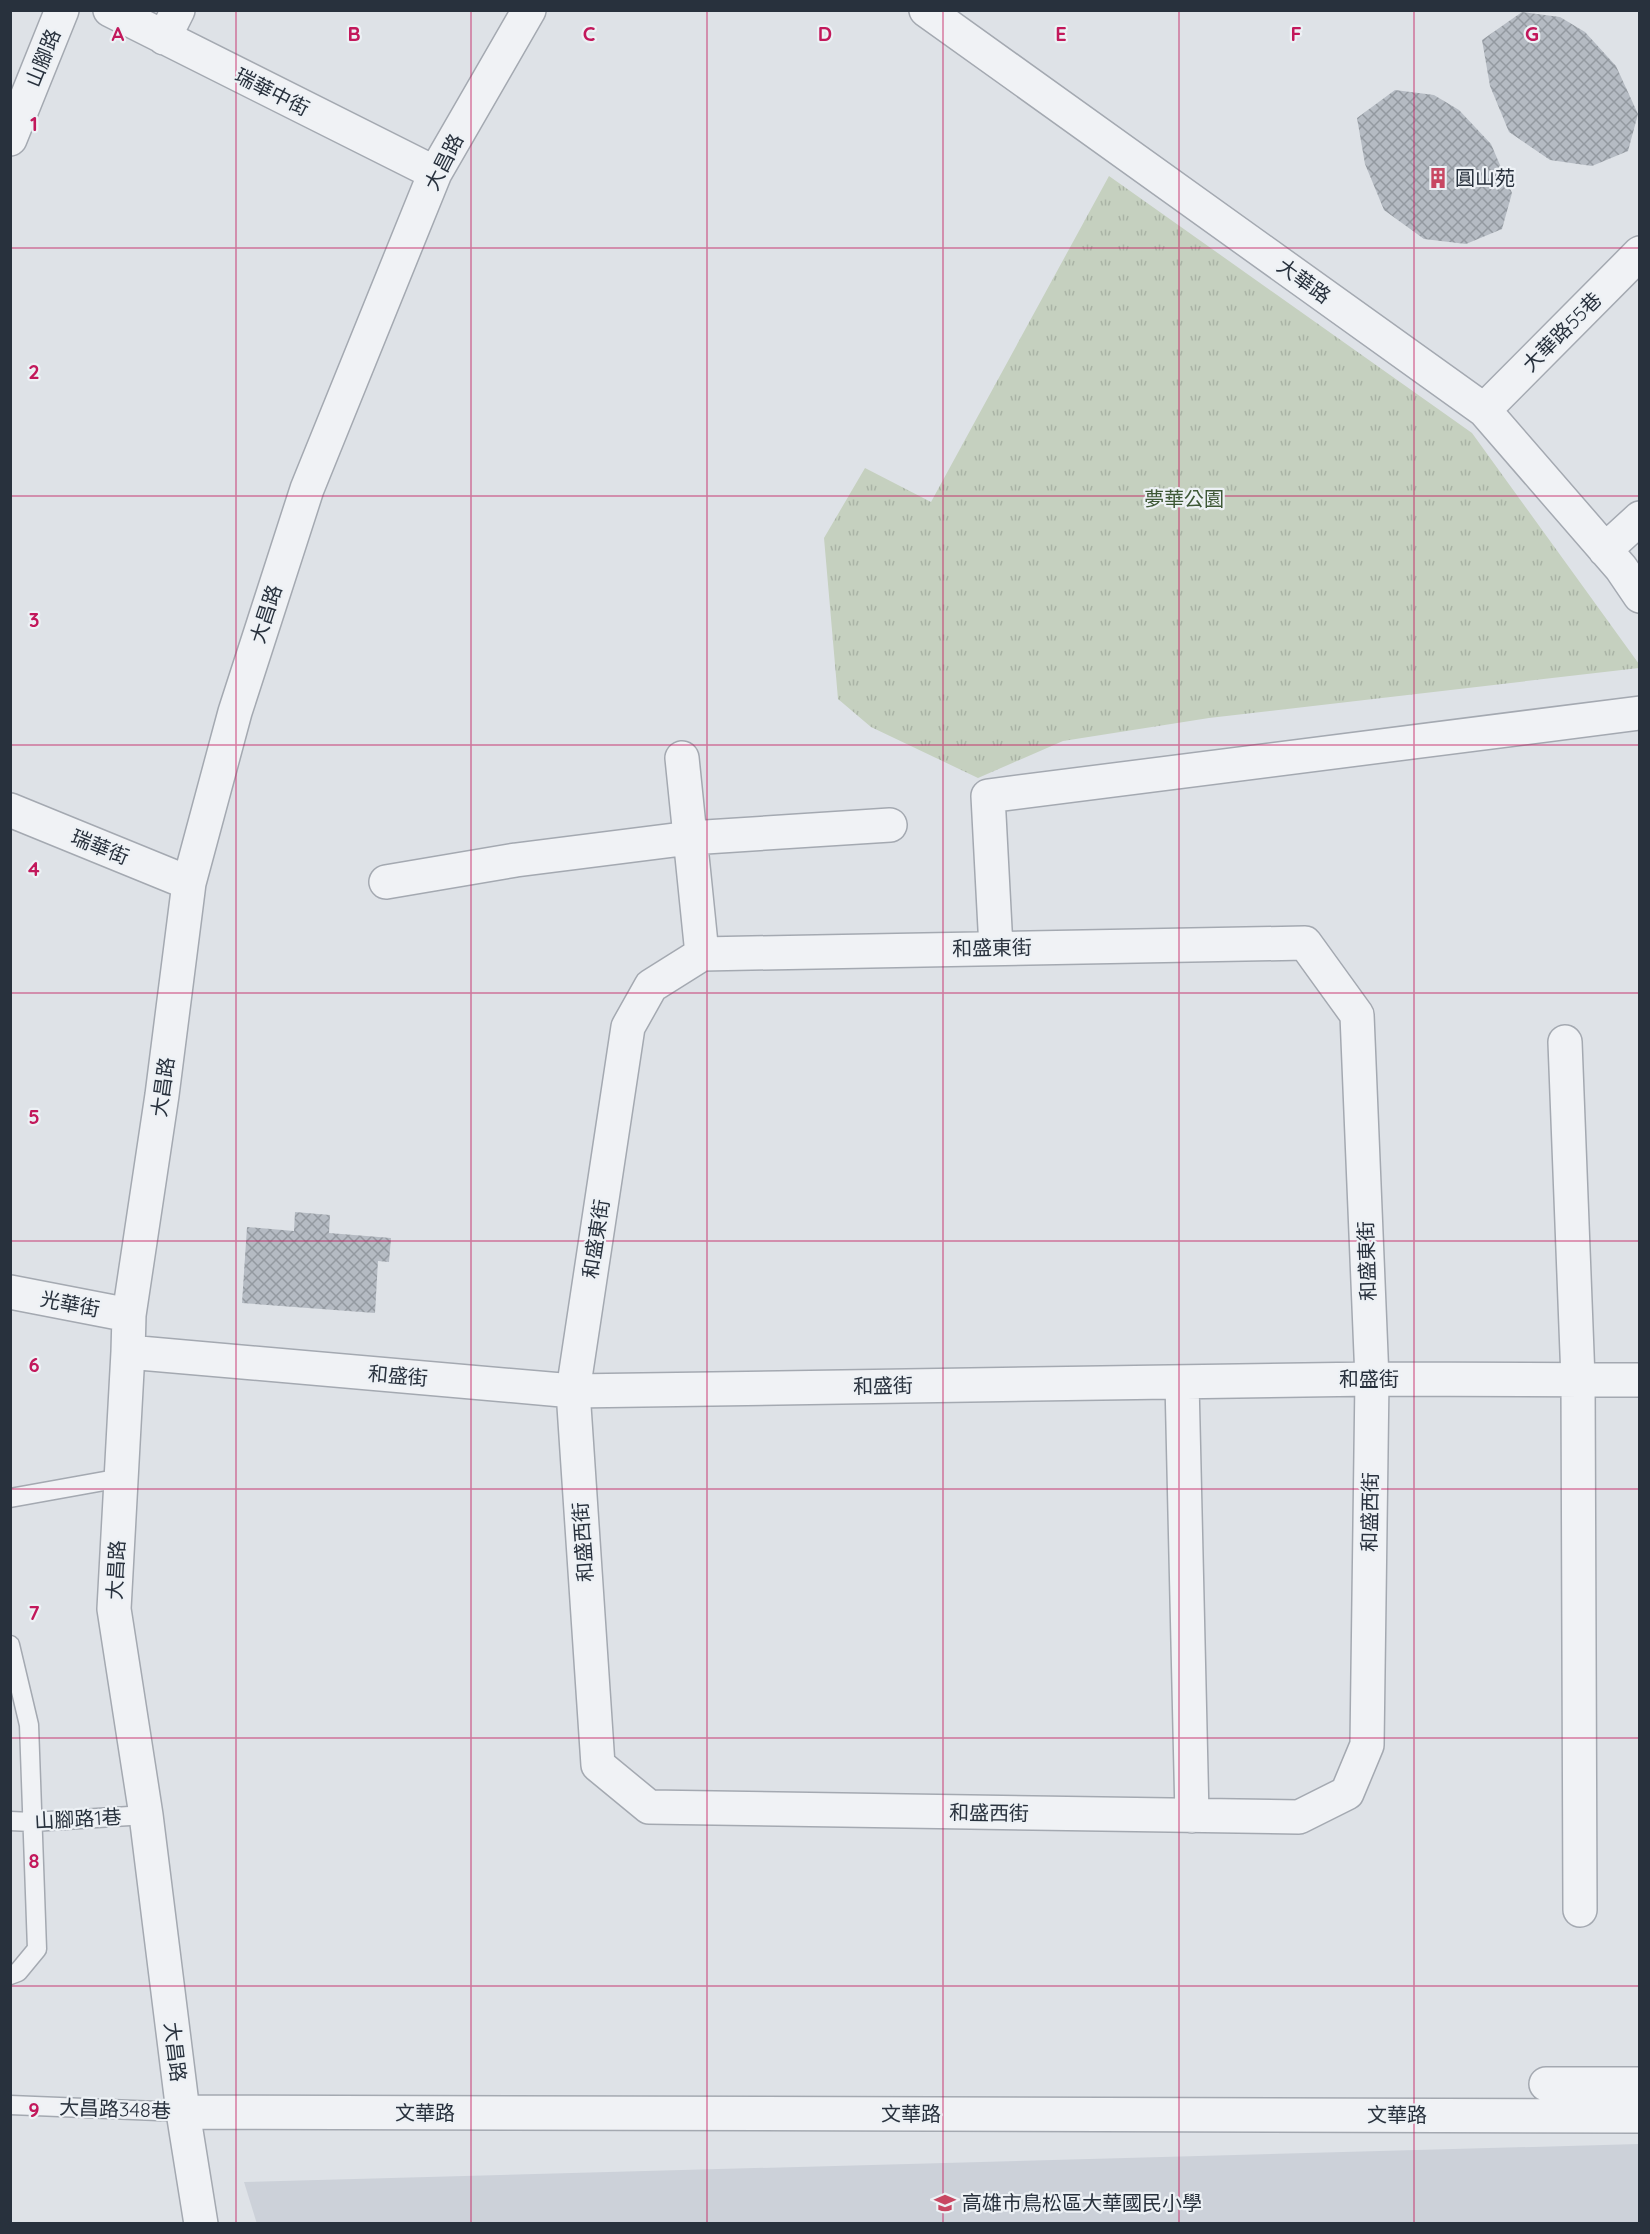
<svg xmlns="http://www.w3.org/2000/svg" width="1650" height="2234" font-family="Quicksand,'Noto Sans TC',sans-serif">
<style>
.built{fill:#ccd1d9}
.grass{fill:url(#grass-tufts)}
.building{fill:url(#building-cross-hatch)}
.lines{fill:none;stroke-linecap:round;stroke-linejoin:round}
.service-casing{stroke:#a4a9b1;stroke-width:21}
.minor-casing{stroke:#a4a9b1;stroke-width:36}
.service{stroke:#f0f2f5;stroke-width:18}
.minor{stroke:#f0f2f5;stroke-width:33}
.grid{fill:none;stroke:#c2185b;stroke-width:1.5;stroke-opacity:0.55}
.labels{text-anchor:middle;stroke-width:4.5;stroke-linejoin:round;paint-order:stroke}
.street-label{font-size:20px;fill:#28313d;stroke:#edf1f5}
.poi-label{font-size:20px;fill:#28313d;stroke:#edf1f5;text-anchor:start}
.park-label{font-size:20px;fill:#3e5836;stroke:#edf1f5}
.grid-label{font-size:20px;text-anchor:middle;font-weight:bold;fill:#c2185b;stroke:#edf1f5;stroke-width:4.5;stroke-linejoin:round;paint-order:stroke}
</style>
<defs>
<pattern id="grass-tufts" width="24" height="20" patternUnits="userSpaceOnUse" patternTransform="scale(1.5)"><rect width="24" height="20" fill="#c5d0bf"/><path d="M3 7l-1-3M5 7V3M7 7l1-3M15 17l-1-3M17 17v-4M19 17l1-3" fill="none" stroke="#a9b3a5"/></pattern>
<pattern id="building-cross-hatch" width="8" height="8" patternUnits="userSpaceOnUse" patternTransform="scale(1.5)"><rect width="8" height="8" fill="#b5bbc3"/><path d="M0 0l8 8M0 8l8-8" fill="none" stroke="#9399a0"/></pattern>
</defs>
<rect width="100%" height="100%" fill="#dee2e7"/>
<path class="built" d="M1639 2144V2224H257L244 2182Z"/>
<path class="grass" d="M1109 176 1472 433 1639 664V668L1209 718 1063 741 978 778 871 727 838 699 824 538 865 468 931 502Z"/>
<path class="building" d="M1522 12 1560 17 1585 32 1616 66 1638 114 1628 151 1592 166 1550 160 1509 132 1490 86 1482 40Z
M1395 90 1434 95 1459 110 1491 144 1512 193 1502 229 1466 244 1424 239 1384 210 1365 164 1357 118Z
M295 1212 330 1215 329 1233 391 1238 389 1262 378 1261 375 1313 242 1303 247 1227 294 1231Z"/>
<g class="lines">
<defs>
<path id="service" d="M10 1498 121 1478
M10 1645 29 1725 37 1949 18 1972 10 1975
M10 1821 32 1822 146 1815
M10 2105 183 2112"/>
<path id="minor" d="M110 10 435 173
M926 10 1484 410 1621 568 1640 596
M164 38 178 10
M10 139 62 10
M1484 410 1640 253
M1605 550 1640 518
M682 758 702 954
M10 810 189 883
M386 882 516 860 690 838 890 825
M1305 943 1357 1015 1372 1379 1367 1745 1347 1793 1299 1817 649 1807 598 1765 573 1391 628 1027 651 986 702 954Z
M996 948 988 796 1640 713
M1565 1042 1578 1379 1580 1910
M10 1292 129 1315
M128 1352 573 1391 1372 1379 1640 1380
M1182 1382 1192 1816
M1546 2084H1640
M183 2112 1640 2116
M201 2224 183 2112 146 1815 114 1609 128 1352 129 1315 162 1095 189 883 235 712 307 489 435 173 529 10"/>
</defs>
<use href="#service" class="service-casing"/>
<use href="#minor" class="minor-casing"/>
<use href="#service" class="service"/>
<use href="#minor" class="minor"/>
</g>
<path class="grid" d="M236 10V2224M471 10V2224M707 10V2224M943 10V2224M1179 10V2224M1414 10V2224M10 248H1640M10 496H1640M10 745H1640M10 993H1640M10 1241H1640M10 1489H1640M10 1738H1640M10 1986H1640"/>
<defs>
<symbol id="building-bare" viewBox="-9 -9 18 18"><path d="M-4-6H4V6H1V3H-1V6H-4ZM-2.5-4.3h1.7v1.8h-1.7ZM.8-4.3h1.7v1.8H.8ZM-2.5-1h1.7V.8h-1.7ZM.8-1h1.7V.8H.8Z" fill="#c84762" stroke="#edf1f5" stroke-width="2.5" paint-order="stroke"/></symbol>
<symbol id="school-bare" viewBox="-9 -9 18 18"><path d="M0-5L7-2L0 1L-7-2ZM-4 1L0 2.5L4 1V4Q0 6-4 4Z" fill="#c84762" stroke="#edf1f5" stroke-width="2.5" paint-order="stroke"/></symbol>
</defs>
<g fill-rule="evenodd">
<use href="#building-bare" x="1423" y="163" width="30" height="30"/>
<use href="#school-bare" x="930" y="2188" width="30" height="30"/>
</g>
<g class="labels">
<g class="street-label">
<text transform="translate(43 58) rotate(-68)" y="7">山腳路</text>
<text transform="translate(272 92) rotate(27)" y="7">瑞華中街</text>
<text transform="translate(444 162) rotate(-63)" y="7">大昌路</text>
<text transform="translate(1304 281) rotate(36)" y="7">大華路</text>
<text transform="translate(1562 332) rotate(-45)" y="7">大華路55巷</text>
<text transform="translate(266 614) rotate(-72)" y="7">大昌路</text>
<text transform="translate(100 847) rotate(22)" y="7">瑞華街</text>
<text transform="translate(992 948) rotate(-1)" y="7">和盛東街</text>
<text transform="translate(163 1087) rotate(-82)" y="7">大昌路</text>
<text transform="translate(596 1239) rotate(-81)" y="7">和盛東街</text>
<text transform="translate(1367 1261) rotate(-92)" y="7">和盛東街</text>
<text transform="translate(70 1304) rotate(11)" y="7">光華街</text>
<text transform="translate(398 1376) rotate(5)" y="7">和盛街</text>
<text x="1369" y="1386">和盛街</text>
<text transform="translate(883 1386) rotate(-1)" y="7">和盛街</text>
<text transform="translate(1370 1512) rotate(-89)" y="7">和盛西街</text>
<text transform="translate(583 1542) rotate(-94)" y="7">和盛西街</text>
<text transform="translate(116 1570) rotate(-87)" y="7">大昌路</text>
<text transform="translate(989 1813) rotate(1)" y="7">和盛西街</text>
<text transform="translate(78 1819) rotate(-3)" y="7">山腳路1巷</text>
<text transform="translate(175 2052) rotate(83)" y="7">大昌路</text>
<text transform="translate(115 2109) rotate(2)" y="7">大昌路348巷</text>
<text x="425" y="2120">文華路</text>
<text x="911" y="2121">文華路</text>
<text x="1397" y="2122">文華路</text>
</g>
<g class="poi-label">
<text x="1455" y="185">圓山苑</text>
<text x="962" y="2210">高雄市鳥松區大華國民小學</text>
</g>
<g class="park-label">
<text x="1184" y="506">夢華公園</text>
</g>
</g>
<g class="grid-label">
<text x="118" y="41">A</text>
<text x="354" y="41">B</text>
<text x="589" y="41">C</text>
<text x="825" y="41">D</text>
<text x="1061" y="41">E</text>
<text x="1296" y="41">F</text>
<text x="1532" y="41">G</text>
<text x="34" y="131">1</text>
<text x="34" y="379">2</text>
<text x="34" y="627">3</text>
<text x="34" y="876">4</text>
<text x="34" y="1124">5</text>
<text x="34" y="1372">6</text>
<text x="34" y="1620">7</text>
<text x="34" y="1868">8</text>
<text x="34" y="2117">9</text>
</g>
<rect width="1650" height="2234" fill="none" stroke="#28313d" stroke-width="24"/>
</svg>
